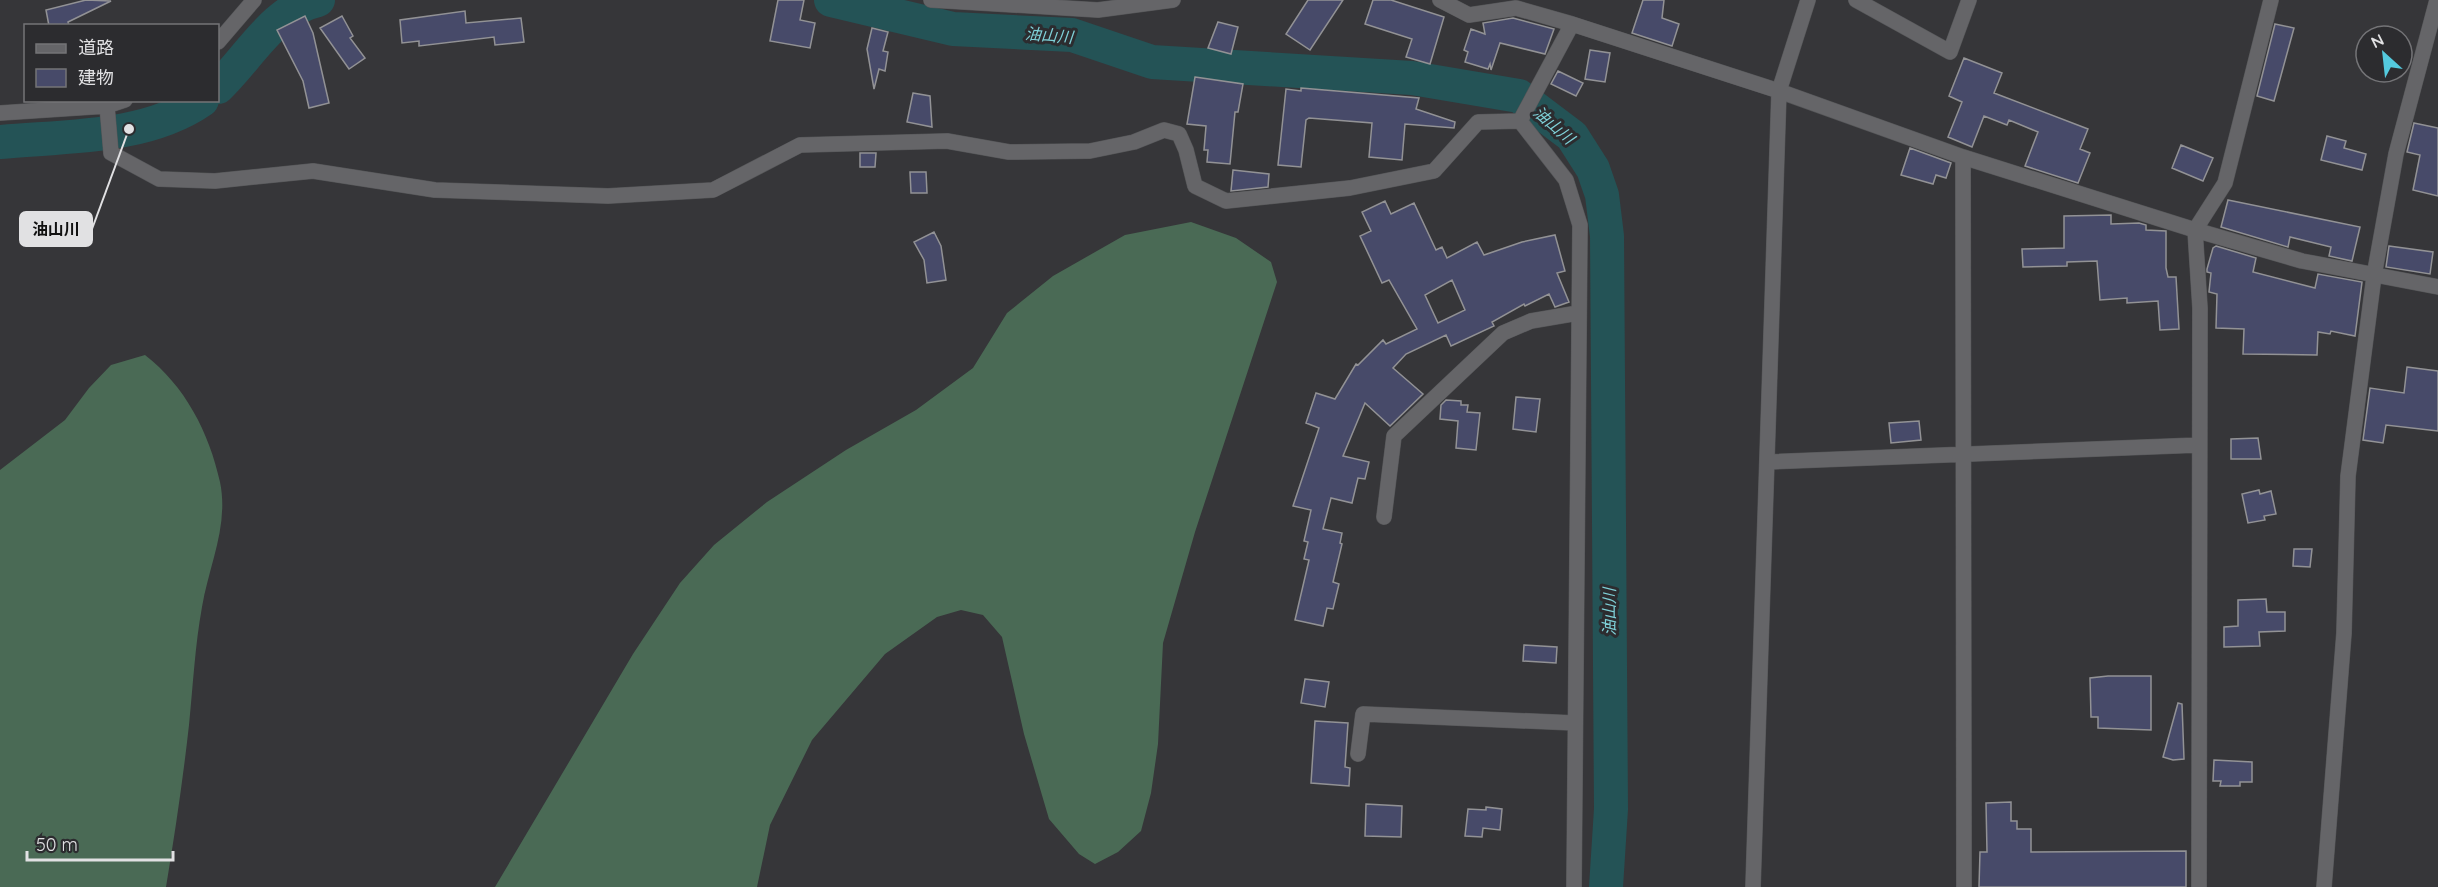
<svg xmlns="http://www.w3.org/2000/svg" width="2438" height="887" font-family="Quicksand,'Noto Sans JP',sans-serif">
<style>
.forest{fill:#4a6a55}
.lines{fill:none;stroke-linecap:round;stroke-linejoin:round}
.river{stroke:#245356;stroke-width:34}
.building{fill:#474a69;stroke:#929295;stroke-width:1.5;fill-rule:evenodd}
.minor-casing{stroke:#545557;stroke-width:16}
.minor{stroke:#656568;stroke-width:15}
.labels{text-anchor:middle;stroke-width:6;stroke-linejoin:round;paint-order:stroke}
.water-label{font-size:16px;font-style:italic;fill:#7fd1d8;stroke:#2c2c2f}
.leader{fill:none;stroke:#e1e1e3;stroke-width:2}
.callout-dot{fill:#e1e1e3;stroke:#2c2c2f;stroke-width:2}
.callout{fill:#e1e1e3;stroke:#e1e1e3;stroke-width:2}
.callout-label{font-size:16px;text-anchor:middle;font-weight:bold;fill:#111}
</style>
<rect width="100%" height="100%" fill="#363639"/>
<path class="forest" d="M1191 222 1236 238 1271 262 1277 282 1195 532 1163 643 1158 744 1151 793 1141 831 1118 852 1095 864 1079 854 1049 819 1024 734 1002 637 983 615 961 610 937 617 885 654 812 740 770 825 757 887H495L633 654 680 583 714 545 767 502 846 450 916 410 973 368 1007 313 1053 276 1125 235Z
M145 355C185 386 209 432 220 482 229 526 209 565 202 607 195 645 193 686 189 725 183 779 175 833 166 887H0V470L65 420 89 388 111 365Z"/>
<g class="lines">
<path class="river" d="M831 0 953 29 1072 35 1152 62 1412 78 1519 96 1572 136 1593 169 1602 195 1607 236 1611 809 1606 887
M218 87C248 59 274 9 318 0
M0 142C65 136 146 139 202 100"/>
</g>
<path class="building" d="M86 0 111 1 68 22 69 26H49L46 10Z
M778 0H804L800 20 815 23 810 48 770 41Z
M1308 0H1343L1310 50 1286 34Z
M1373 0H1391L1444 17 1430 64 1406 57 1412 39 1365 24Z
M1643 0H1664L1662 18 1679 24 1672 46 1632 33Z
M465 11 466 23 521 18 524 42 495 45 494 37 419 46V41L402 43 400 20Z
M305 16 313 33 329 103 309 108 303 81 277 30Z
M342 16 353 36 350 38 365 58 349 69 320 28Z
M1513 18 1554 29 1545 54 1500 43 1491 70 1490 64 1488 69 1465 62 1468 52 1464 50 1471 29 1485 34 1483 23Z
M1218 22 1238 27 1231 54 1208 48Z
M2275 24 2294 28 2274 101 2257 96Z
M872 28 888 32 883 51 888 52 885 71 879 69 874 89 867 49Z
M1590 50 1610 53 1605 82 1585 79Z
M1964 58 2002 73 1994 93 2088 129 2080 149 2090 153 2078 183 2025 166 2038 132 2009 120 2007 125 1984 116 1972 147 1948 137 1962 102 1949 96Z
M1558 71 1583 83 1576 96 1551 84Z
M1195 77 1243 84 1238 112H1235L1230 164 1207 162 1208 150H1204L1206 126 1187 124Z
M1301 88 1419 98 1416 109 1455 122 1454 128 1405 124 1402 160 1369 157 1372 123 1309 118 1306 120 1301 167 1278 165 1286 89 1301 91Z
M913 93 930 96 932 127 907 122Z
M2414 123 2438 128V196L2413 190 2420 155 2407 152Z
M2327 136 2346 141 2344 148 2366 154 2362 170 2321 160Z
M2181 145 2213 158 2203 181 2172 168Z
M1910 148 1951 163 1946 178 1936 175 1933 184 1901 175Z
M860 153H876L875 167H860Z
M1233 170 1269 174 1268 187 1231 191Z
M910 172H926L927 193H911Z
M2228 200 2360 227 2352 261 2329 256 2331 247 2290 237 2288 247 2221 227Z
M1385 201 1391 214 1414 203 1436 250 1442 247 1447 258 1477 242 1484 255 1522 242 1555 235 1565 271 1557 273 1569 302 1555 307 1549 294 1525 306 1524 304 1492 322 1494 326 1451 346 1446 335 1406 354 1393 368 1423 394 1390 426 1365 403 1343 456 1369 462 1365 479 1358 478 1352 503 1331 498 1323 529 1342 533 1340 543 1342 544 1333 582 1339 584 1333 609 1327 608 1323 626 1295 620 1309 560 1304 559 1308 542 1304 541 1311 510 1293 506 1319 428 1306 423 1316 393 1335 399 1356 364 1358 365 1383 340 1386 344 1417 329 1389 280 1382 283 1360 236 1371 231 1362 212ZM1452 280 1465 310 1438 323 1425 295Z
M2111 215V224L2139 223 2146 225V230L2166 231V268L2168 277H2176L2179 329 2160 330 2158 301 2127 303V298L2100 300 2097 261 2067 262V266L2023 267 2022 249 2064 248V216Z
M934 232 941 246 946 280 927 283 924 260 914 242Z
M2216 246 2256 258 2253 272 2315 288 2318 274 2362 282 2355 336 2331 331 2330 334 2318 332 2317 355 2243 354 2244 329 2216 328 2217 294 2209 292 2211 273 2207 272V269L2213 248Z
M2389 246 2433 252 2430 274 2386 267Z
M2407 367 2438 371V431L2386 425 2383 443 2363 440 2370 388 2404 393Z
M1516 397 1540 399 1536 432 1513 429Z
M1446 400 1461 401V405H1468L1467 412 1480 413 1476 450 1456 448 1458 421 1440 419 1441 405Z
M1919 421 1921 440 1891 443 1889 423Z
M2258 438 2261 459H2231V439Z
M2259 490 2260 494 2271 491 2276 514 2264 516 2265 520 2248 523 2242 494Z
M2294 549H2312L2310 567 2293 566Z
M2266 599 2267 612H2285V631L2259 632 2260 646 2224 647V627L2238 626V600Z
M1524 645 1557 647 1556 663 1523 661Z
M2108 676H2151V730L2098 728V717H2091L2090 678Z
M1305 679 1329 682 1325 707 1301 703Z
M2178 703 2182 704 2184 759 2173 760 2163 757Z
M1315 721 1348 723 1345 767 1350 768 1349 786 1311 783Z
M2214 760 2252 762V782H2240V786H2220L2221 781H2213Z
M2011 802V821H2017V829H2031V852L2186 851V887H1979L1980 852H1987L1986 803Z
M1366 804 1402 806 1401 837 1365 836Z
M1486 807 1502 809 1500 830 1483 828 1482 837 1465 836 1468 809 1486 810Z"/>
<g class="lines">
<defs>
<path id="minor" d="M931 0 1098 10 1173 0
M1440 0 1469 15 1516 8 1572 24 1779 91 1963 157 2195 230 2302 261 2438 287
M1856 0 1950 52 1969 0
M218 42 254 0
M107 106 111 153 159 179 215 181 313 171 435 190 608 196 713 190 800 145 947 141 1009 152 1090 151 1134 142 1164 130 1179 134 1186 150 1195 186 1226 201 1350 188 1434 171 1478 122 1520 121
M0 113 107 106 125 100
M1520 121 1566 180 1580 225 1574 887
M1520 121 1572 24
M1963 157 1964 887
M1767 462 2199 445
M1384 517 1394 436 1503 333 1531 321 1578 313
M1358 754 1363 714 1575 723
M1753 887 1779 91 1808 0
M2199 887 2200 308 2195 230 2225 183 2271 0
M2324 887 2344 633 2348 476 2374 276 2396 154 2437 0"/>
</defs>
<use href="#minor" class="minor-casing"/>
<use href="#minor" class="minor"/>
</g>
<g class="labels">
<g class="water-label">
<text transform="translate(1049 35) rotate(5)" y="6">油山川</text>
<text transform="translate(1554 125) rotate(41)" y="6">油山川</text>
<text transform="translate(1609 612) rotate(-90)" y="6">油山川</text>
</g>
</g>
<path class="leader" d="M129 129L92 229"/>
<circle class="callout-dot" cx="129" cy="129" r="6"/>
<rect class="callout" x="20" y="212" width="72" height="34" rx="6"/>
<g class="callout-label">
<text x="56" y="235">油山川</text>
</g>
<rect x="24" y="24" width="195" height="78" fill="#2c2c2f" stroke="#747477" stroke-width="1.5"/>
<rect x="36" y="44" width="30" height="9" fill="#656568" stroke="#747477" stroke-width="1.5"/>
<text x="78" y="54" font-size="18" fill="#e1e1e3">道路</text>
<rect x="36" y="69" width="30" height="18" fill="#474a69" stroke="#747477" stroke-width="1.5"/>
<text x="78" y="84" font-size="18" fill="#e1e1e3">建物</text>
<g transform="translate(2384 54) rotate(333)"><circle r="28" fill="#2c2c2f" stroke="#747477" stroke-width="1.5"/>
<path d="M0-4.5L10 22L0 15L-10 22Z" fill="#54cade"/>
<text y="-9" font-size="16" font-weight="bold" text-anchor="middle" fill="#e1e1e3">N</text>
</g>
<path d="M27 851v9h146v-9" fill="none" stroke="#e1e1e3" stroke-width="3"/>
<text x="36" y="851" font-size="18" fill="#e1e1e3" stroke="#2c2c2f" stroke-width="4.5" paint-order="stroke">50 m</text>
</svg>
